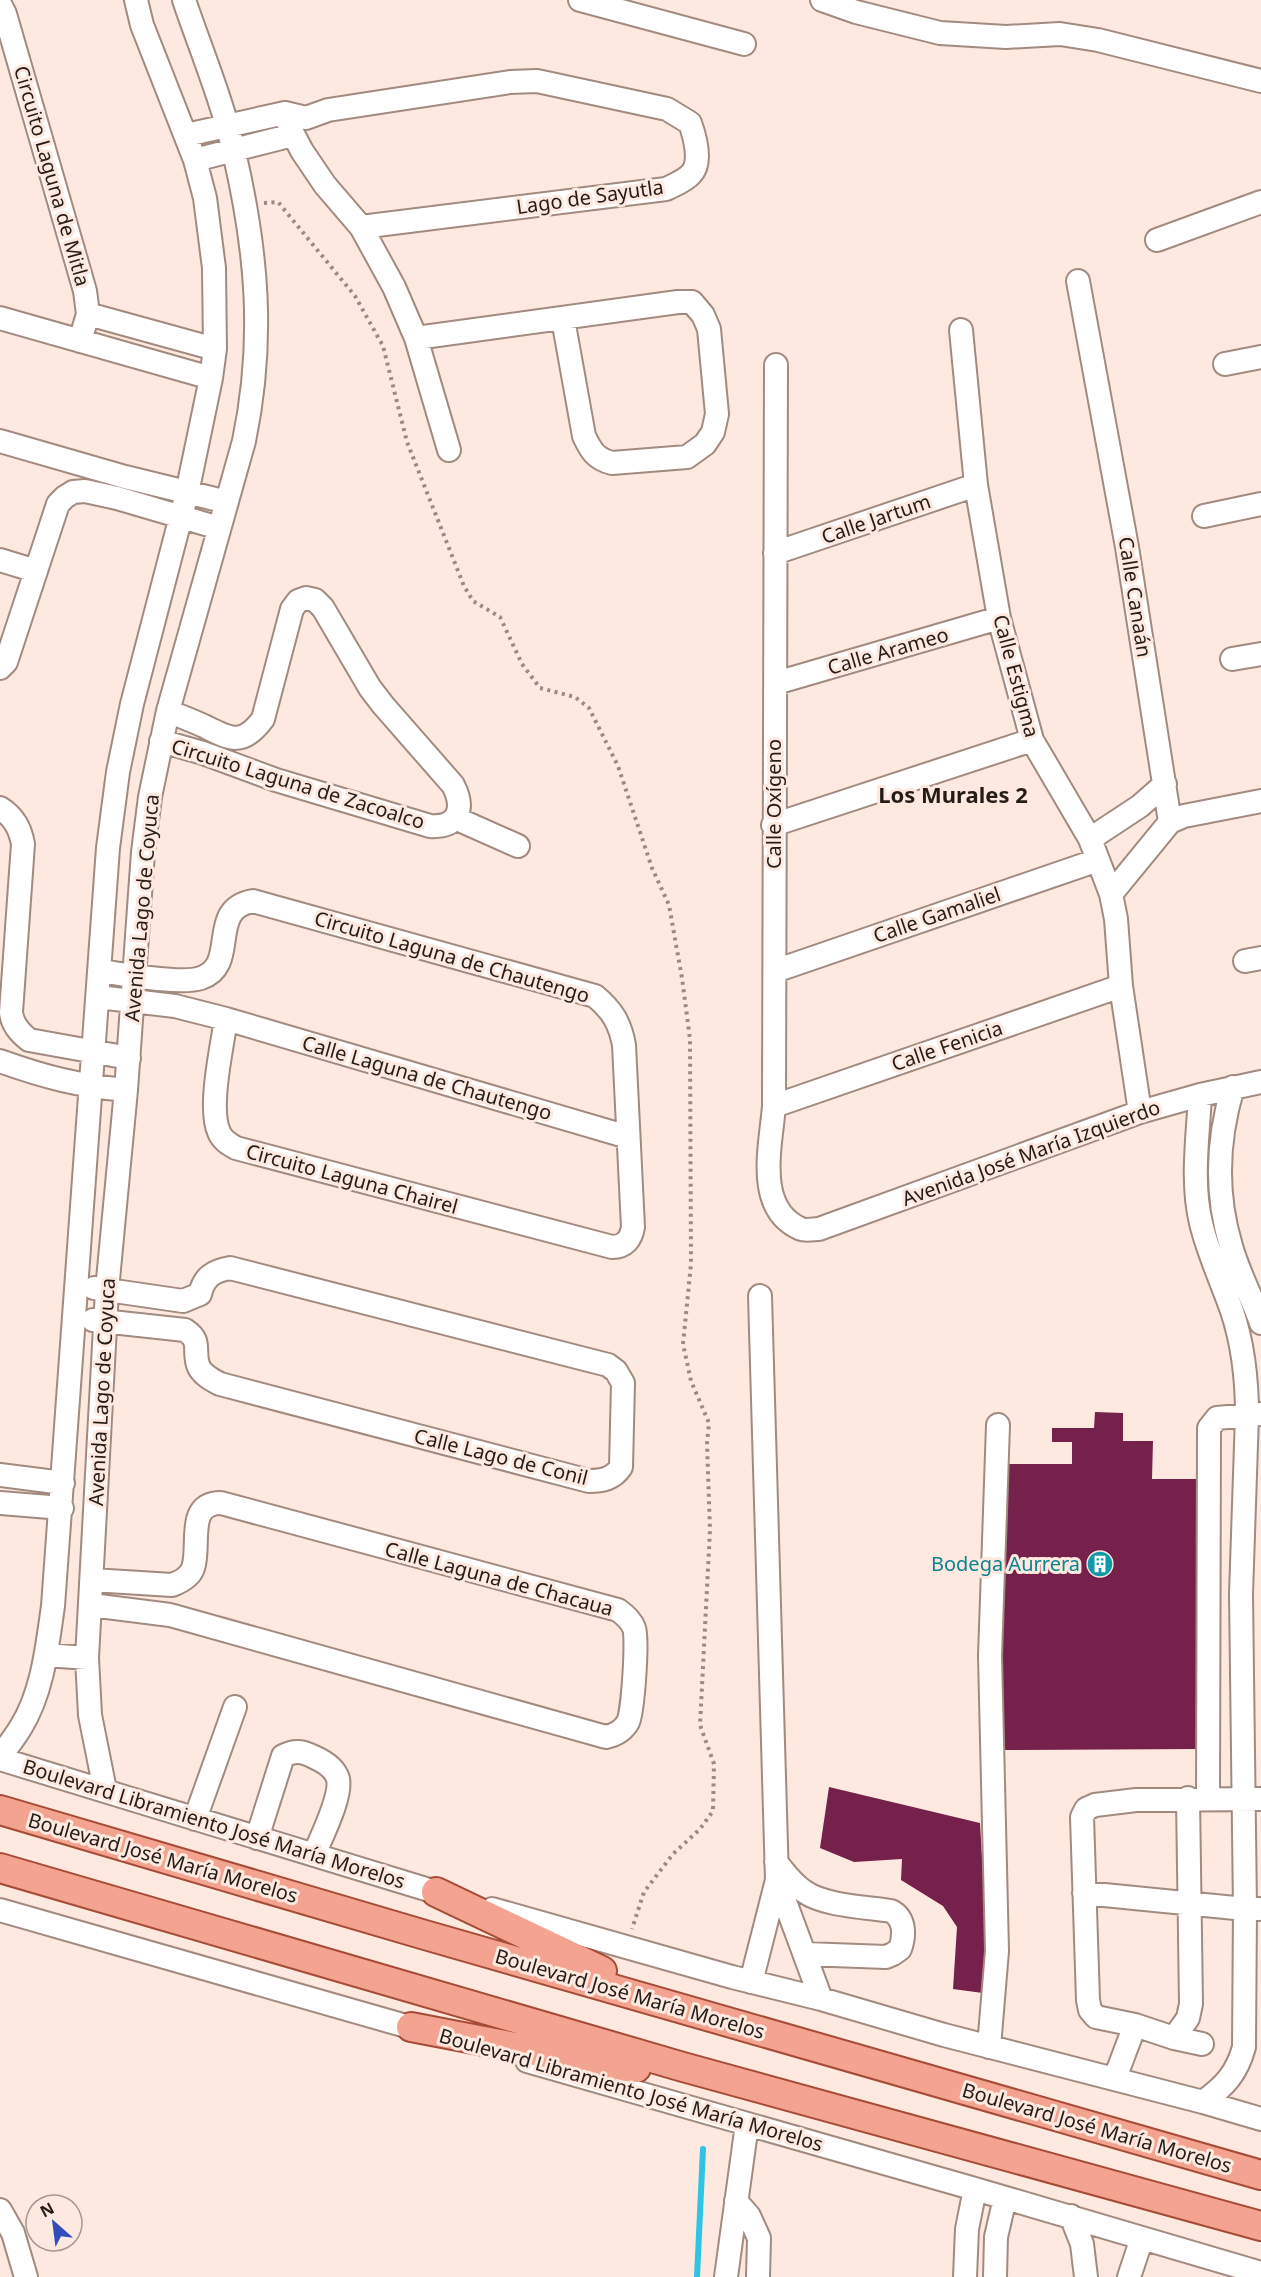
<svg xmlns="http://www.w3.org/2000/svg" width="1261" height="2277" font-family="'Noto Sans',sans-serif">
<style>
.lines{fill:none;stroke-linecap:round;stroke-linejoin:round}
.stream{stroke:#2fc4e4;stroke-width:6}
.building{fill:#76214c}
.minor-casing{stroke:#a28a7f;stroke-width:26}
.major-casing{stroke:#a64b36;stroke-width:32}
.path{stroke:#998a83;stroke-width:4;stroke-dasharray:3 4.5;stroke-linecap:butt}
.minor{stroke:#fff;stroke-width:22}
.major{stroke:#f4a390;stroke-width:28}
.labels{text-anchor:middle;stroke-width:6;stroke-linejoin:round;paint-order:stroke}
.street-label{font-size:20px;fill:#251c18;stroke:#fee9e0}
.culture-label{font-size:20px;fill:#0d838f;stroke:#fee9e0;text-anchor:end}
.quarter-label{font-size:22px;font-weight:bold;fill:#251c18;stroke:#fee9e0}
</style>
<rect width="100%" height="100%" fill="#fee9e0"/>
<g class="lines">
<path class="stream" d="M697 2277 703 2149"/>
</g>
<path class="building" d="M1095 1412 1123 1413V1441H1153L1152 1479H1198L1199 1749 1002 1750V1464H1072V1442H1052V1428H1094Z
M829 1787 980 1823 990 1994 953 1989 957 1927 943 1906 901 1880 902 1859 854 1862 820 1848Z"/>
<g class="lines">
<defs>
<path id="minor" d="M580 0 744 44
M822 0 856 12 940 33 1006 37 1060 34 1098 40 1261 81
M0 4 5 14 85 291 88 314 80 341
M285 113 290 128 302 151 325 185 361 227 394 287 416 338 449 450
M186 135 285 113 306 118 328 110 510 82 537 81 667 109 690 123C695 137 702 163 691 174 685 181 674 185 666 189L361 227
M195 160 293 135
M1157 240 1261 202
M1078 281 1127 547 1170 822
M88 314 215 349
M0 318 211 378
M961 330 976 485 999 618 1032 740 1090 839 1111 894 1116 919 1121 986 1140 1112
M416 338 678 302H692L703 315 709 329 717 414 713 432 705 444 687 457 612 463C596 459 591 451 584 436L563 319
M1225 364 1261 357
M776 365 774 1106C771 1145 754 1209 801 1229 806 1231 814 1229 819 1229L1140 1112 1200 1095 1261 1082
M0 441 125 477 227 502
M1204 516 1261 504
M775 553 976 485
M0 560 36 571
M1232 659 1261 654
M0 668 6 662 58 504 65 497 73 492 85 491 117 498 219 528
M776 683 999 618
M161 741 203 753 276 780 430 826C459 828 465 808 453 785L383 705 370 688 323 608 315 600 306 598 298 601 292 609 263 719C242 747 230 739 204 726 193 721 180 716 168 711
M0 808C14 817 20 828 23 844L11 1012C12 1024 19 1032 29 1040L129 1058
M455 818 518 846
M773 825 1032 740
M1090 839 1140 806 1165 784
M1111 894 1170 822 1184 816 1261 801
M1245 961 1261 958
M100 971C123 974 180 985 201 978 240 965 206 909 253 901L595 996C612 1010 620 1023 624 1045L633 1227C631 1239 625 1247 612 1247L236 1148C229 1144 222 1140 219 1132 208 1108 222 1047 226 1019
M775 971 1098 860
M98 997 175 1006 226 1019 628 1137
M0 1061C45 1077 79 1086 126 1090
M1233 1087C1217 1140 1215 1193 1231 1246 1238 1272 1252 1297 1261 1323
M1200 1095C1198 1137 1191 1182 1201 1223 1208 1253 1222 1282 1232 1311 1243 1344 1247 1380 1247 1415L1241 1594 1245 1909 1244 2047C1237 2073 1225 2086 1203 2102
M774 1106 1121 986
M93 1320 185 1330C202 1341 193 1349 198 1365 201 1374 212 1380 220 1384L589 1481C602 1481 613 1479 621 1467L623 1383 616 1371 608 1365 230 1268C213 1271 204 1277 200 1294L183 1301 94 1288
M0 1475 63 1483
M0 1503 62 1508
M91 1605 170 1615 606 1737C615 1735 623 1731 628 1722 633 1712 638 1638 634 1628 631 1620 625 1615 618 1610L221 1503C185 1503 201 1546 193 1568 190 1577 180 1582 172 1585L92 1580
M46 1655 87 1658
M0 1757C7 1747 15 1737 21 1727 43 1691 47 1647 53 1606L108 848 118 772 132 704 187 493 211 378 215 349 214 268 205 198 195 160 142 25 136 0
M0 1759 452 1897
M105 1790 90 1715 87 1658 107 1290 126 1090 143 852 150 797 168 711 244 441C265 340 257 251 234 152 222 100 201 50 184 0
M1208 1799 1209 1428 1217 1418 1261 1414
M195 1819 235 1707
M257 1838 283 1756C295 1750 302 1751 314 1757 323 1761 335 1768 338 1779 342 1797 321 1837 314 1855
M776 1862C785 1873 793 1885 805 1892 825 1906 867 1907 891 1911 905 1918 905 1935 900 1949L893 1954 886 1957 805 1954
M777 1880 821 1999
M1084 1893 1245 1909H1259
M492 1909 732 1977 821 1999 944 2035 1203 2102 1261 2119
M0 1910 427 2032
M751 1982 777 1880 760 1296
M1174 2038 1188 2018 1191 2004 1188 1798
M1202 2044 1174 2038 1135 2025 1096 2017 1090 2010 1088 2000 1082 1817 1086 1809 1095 1805 1136 1800 1261 1799
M989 2047 997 1951 990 1656 998 1425
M527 2061 975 2189 1261 2273
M1115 2078 1135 2025
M736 2201 749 2216 759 2238 758 2277
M0 2210 13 2233 26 2277
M1071 2216 1082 2244 1086 2277
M726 2277 747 2124
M965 2277 967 2229 975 2189
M995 2277 996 2237 1005 2198
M1129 2277 1142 2238"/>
<path id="major" d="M0 1810 425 1935 1261 2175
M0 1868 683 2067 1261 2226
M436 1892 602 1971
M411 2027 614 2066 636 2068"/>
</defs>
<use href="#minor" class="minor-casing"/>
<use href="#major" class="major-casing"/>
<path class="path" d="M264 203 278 202 355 296 383 346 407 442 464 586 473 601 500 617 522 664 540 688 575 697 589 708 618 766 652 868 669 905 682 978 690 1039 691 1264 683 1344 691 1381 709 1423 707 1443 710 1530 700 1725 714 1764 713 1811 700 1829 673 1854 644 1892 632 1929"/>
<use href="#minor" class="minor"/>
<use href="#major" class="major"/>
</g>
<defs>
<symbol id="building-disc" viewBox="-11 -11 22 22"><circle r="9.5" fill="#0f9aa8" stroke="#fee9e0"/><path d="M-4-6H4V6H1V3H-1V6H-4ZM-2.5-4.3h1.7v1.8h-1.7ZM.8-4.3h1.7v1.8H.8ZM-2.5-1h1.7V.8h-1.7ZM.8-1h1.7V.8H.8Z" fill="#fff"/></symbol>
</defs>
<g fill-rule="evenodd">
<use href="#building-disc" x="1085" y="1549" width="30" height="30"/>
</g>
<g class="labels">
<g class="street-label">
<text transform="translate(52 176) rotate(74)" y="7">Circuito Laguna de Mitla</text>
<text transform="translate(590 197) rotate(-8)" y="7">Lago de Sayutla</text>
<text transform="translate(876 519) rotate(-19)" y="7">Calle Jartum</text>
<text transform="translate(1135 597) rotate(81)" y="7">Calle Canaán</text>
<text transform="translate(888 651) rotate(-16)" y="7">Calle Arameo</text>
<text transform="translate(1016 676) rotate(75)" y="7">Calle Estigma</text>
<text transform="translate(298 784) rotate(17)" y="7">Circuito Laguna de Zacoalco</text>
<text transform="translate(774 804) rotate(-90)" y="7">Calle Oxígeno</text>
<text transform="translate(142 908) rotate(-85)" y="7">Avenida Lago de Coyuca</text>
<text transform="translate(937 915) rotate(-19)" y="7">Calle Gamaliel</text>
<text transform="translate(452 957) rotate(16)" y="7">Circuito Laguna de Chautengo</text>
<text transform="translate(947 1046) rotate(-19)" y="7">Calle Fenicia</text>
<text transform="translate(427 1078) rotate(16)" y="7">Calle Laguna de Chautengo</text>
<text transform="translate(1031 1153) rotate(-20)" y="7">Avenida José María Izquierdo</text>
<text transform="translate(352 1179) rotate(15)" y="7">Circuito Laguna Chairel</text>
<text transform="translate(102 1392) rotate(-87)" y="7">Avenida Lago de Coyuca</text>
<text transform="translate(501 1457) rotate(14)" y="7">Calle Lago de Conil</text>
<text transform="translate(499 1579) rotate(15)" y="7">Calle Laguna de Chacaua</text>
<text transform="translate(214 1824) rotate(17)" y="7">Boulevard Libramiento José María Morelos</text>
<text transform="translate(163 1858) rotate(16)" y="7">Boulevard José María Morelos</text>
<text transform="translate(630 1994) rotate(16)" y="7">Boulevard José María Morelos</text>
<text transform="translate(631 2090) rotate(16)" y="7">Boulevard Libramiento José María Morelos</text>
<text transform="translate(1097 2128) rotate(16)" y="7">Boulevard José María Morelos</text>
</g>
<g class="culture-label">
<text x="1080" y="1571">Bodega Aurrera</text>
</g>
<g class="quarter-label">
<text x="953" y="803">Los Murales 2</text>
</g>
</g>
<g transform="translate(54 2223) rotate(332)"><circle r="28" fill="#fee9e0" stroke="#a79790" stroke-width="1.5"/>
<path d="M0-4.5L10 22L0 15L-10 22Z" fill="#314cbd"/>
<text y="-9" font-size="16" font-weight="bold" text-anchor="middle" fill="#251c18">N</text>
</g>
</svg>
